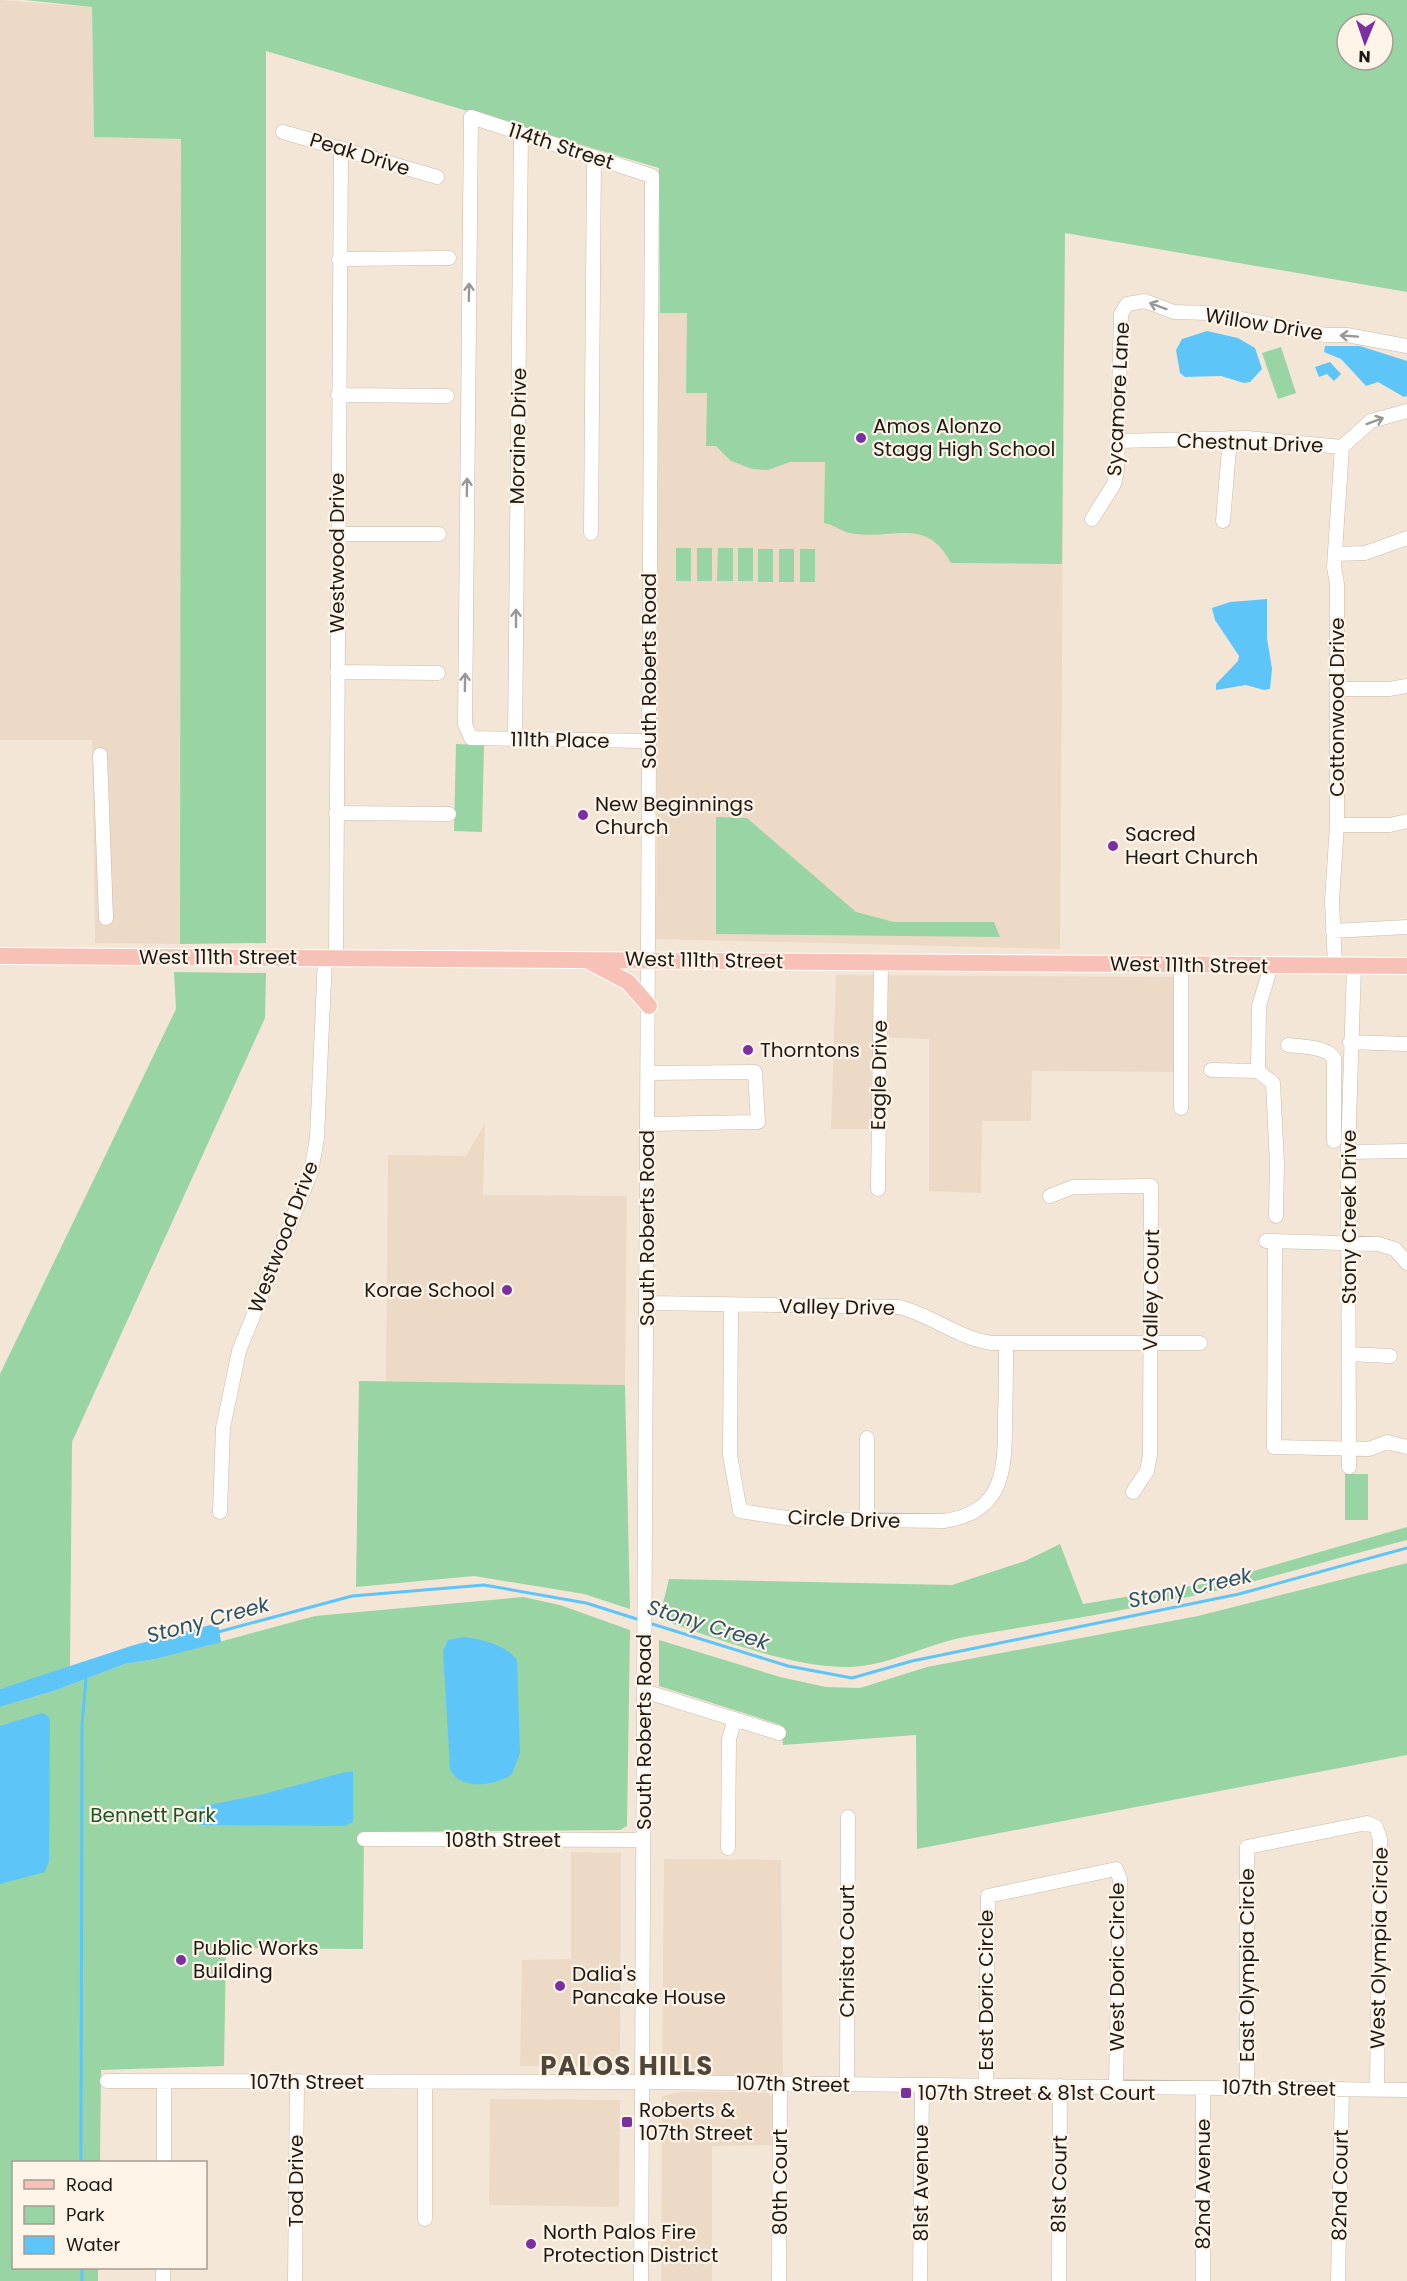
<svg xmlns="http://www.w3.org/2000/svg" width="1407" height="2281" font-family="Poppins,sans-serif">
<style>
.built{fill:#eddac6}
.green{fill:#99d4a4;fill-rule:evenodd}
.water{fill:#5ec5f8}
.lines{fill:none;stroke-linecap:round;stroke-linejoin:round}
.stream{stroke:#5ec5f8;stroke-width:3}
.minor-casing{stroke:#c7baac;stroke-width:15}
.major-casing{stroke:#fff;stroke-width:18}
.minor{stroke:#fff;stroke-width:14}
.major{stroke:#f8c1b7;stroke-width:16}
.oneway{stroke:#9a9895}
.poi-dot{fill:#7b30a2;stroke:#fff4e8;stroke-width:2}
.labels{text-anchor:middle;stroke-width:4.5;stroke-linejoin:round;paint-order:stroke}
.street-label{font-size:20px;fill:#1e1914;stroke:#fff4e8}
.poi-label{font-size:20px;fill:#1e1914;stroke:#fff4e8;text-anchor:start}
.park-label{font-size:20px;fill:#1b542b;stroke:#fff4e8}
.water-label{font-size:21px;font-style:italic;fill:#29546a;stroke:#fff4e8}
.district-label{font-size:26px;font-weight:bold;letter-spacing:1.5px;fill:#504539;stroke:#fff4e8}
</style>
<rect width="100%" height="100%" fill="#f4e6d7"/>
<path class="built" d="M0 0 92 7 94 137 181 139 180 944 95 943 92 740H0Z
M659 147 1065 233 1060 949 656 939Z
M836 975 1181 977V1072L1032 1071 1031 1121H982L981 1193 929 1191V1039L873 1037 872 1129H831Z
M485 1123 483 1195 627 1196 625 1385 386 1383 388 1155 466 1156Z
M571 1852 621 1853 620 2066H520L522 1960 571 1959Z
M664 1859 781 1860 783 2076 662 2074Z
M680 2092H760L768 2093 774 2099 776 2145 712 2146V2281H661L662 2096Z
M490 2099 620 2100 619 2207 489 2205Z"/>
<path class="green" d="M25 0H1407V292L1065 233 1062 564 951 563C926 517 897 539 855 534 843 533 835 525 824 523L825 462H790L768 470 752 469 731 461 716 446H706L707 393H686L687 313H660L659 168 266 51V943L180 944 181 139 94 137 92 7ZM1347 24H1383V60H1347Z
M1281 347 1296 393 1278 399 1262 353Z
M676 548H691V581H676Z
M697 548H712V581H697Z
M718 548H733V581H717Z
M738 548H753V581H738Z
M758 549H773V582H758Z
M779 549H794V582H779Z
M800 549H815V582H800Z
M456 744 484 745 482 832 454 831Z
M716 817 747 818 856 912 894 922H994L1000 937 716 934Z
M174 972 266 973 265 1018 72 1442 70 1668 0 1689V1374L176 1009Z
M359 1381 625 1385 630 1609 584 1594 474 1576 356 1587Z
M1345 1474H1368V1520H1345Z
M1407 1527V1540C1348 1555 1291 1572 1232 1587 1146 1608 1057 1621 970 1636 927 1643 887 1668 843 1667 788 1666 712 1637 659 1619L669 1579 952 1585 1025 1561 1060 1544 1083 1604 1215 1582Z
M1407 1563V1755L917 1849 916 1735 783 1745 781 1725 659 1686V1640L780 1677 826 1687 860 1688 927 1667 1198 1616Z
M523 1597 560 1605 630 1630 627 1826 620 1830 364 1832 363 1949 226 1948 224 2066 101 2070 100 2162H14V2268H98V2281H0V1707L54 1691 125 1664 156 1659 315 1616Z"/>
<path class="water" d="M1207 331 1238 338 1255 348 1262 369 1250 382 1244 383 1221 376 1185 377 1180 373 1176 350 1182 339Z
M1325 346H1360L1407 361V396L1404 397 1378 382 1366 386 1341 359 1324 352Z
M1330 362 1341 374 1334 381 1327 374 1319 377 1315 367Z
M1267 599V638L1272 669 1270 689 1264 690 1246 685 1216 690V684L1238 661 1239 656 1215 620 1212 608 1230 602Z
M218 1623 221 1642 156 1659 125 1664 54 1691 0 1707V1689L134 1645Z
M464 1637C483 1640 505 1644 517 1660L520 1753 512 1774C496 1786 459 1791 450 1769L443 1651 448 1640Z
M42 1713 48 1716 50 1720 49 1861 45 1872 0 1884V1726Z
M346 1772H353V1822L345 1826 201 1825 194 1822 193 1811 204 1806 260 1795Z"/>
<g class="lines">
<path class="stream" d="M649 1623 788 1666 852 1678 912 1661 1239 1594 1407 1548
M218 1632 352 1596 484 1585 586 1603 640 1620
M81 2162 82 1725 86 1679
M82 2281V2268"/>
<defs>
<path id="minor" d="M283 132 437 177
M339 259 449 258
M338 395 447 396
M1117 441 1247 438 1342 447 1371 421 1407 411
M1092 519 1114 484 1117 471 1121 314 1127 304 1145 301 1174 312 1209 313 1325 335H1347L1407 346
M1223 521 1230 438
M591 533 594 157
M337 534H439
M1335 554 1365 553 1407 538
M337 672 438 673
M1337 689H1389L1407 686
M515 740 521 133
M100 755 106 918
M336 813 449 814
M1337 825H1390L1407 821
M1333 931 1407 927
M336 958 341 148
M1271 966 1259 1006 1258 1071 1273 1083 1277 1164 1276 1216
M1335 966 1332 900 1337 825V584L1334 567 1342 447
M1350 1042 1405 1044
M1288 1045C1302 1047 1325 1046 1334 1058V1141
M1211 1070 1258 1071
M1181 1108V965
M647 1124 758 1122 755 1072 648 1073
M1348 1152 1406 1151
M878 1189 881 962
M1050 1196 1073 1187 1151 1186 1150 1455 1147 1471 1133 1492
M1266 1241 1378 1244 1395 1249 1407 1263
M1275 1241 1274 1447 1369 1449 1387 1442 1407 1447
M647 1303 899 1307C932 1315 957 1338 992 1343H1200
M731 1305 730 1455 740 1511 793 1519 944 1521C1006 1512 1005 1467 1005 1416 1006 1392 1006 1367 1006 1343
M1349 1354 1390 1356
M867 1438V1520
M1349 1467 1348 1152 1354 966
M220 1512 223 1428 239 1351 311 1172 317 1138 325 958
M644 1691 779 1733
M364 1839 643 1840
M728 1848 729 1739 735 1719
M107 2081 642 2082 1407 2090
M425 2082V2219
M847 2084 848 1817
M986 2086 988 1896 1116 1869 1120 1879 1116 2087
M1247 2088V1847L1367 1823 1376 1827 1380 1839 1377 2089
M164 2162V2081
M163 2281V2268
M295 2281 297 2081
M641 2281 652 176 471 117 465 724 471 738 648 741
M779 2281 780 2084
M920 2281 922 2085
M1059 2281 1060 2086
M1203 2281V2088
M1338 2281 1342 2089"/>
<path id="major" d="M0 956 1407 966
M588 961 628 982 649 1006"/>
</defs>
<use href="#minor" class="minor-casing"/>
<use href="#major" class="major-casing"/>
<use href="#minor" class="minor"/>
<use href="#major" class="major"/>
</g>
<defs><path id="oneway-shaft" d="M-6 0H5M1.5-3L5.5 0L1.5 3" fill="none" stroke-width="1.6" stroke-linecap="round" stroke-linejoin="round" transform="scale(1.5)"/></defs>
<g class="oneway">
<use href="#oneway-shaft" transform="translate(469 292) rotate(-89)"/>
<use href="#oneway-shaft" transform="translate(1158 306) rotate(-160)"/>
<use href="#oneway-shaft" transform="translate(1349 336) rotate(-176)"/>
<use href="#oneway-shaft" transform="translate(1375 421) rotate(-20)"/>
<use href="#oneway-shaft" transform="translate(467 487) rotate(-89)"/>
<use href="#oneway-shaft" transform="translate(516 618) rotate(-90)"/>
<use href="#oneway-shaft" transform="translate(465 682) rotate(-89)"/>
</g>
<g class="poi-dot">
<circle cx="861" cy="438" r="6"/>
<circle cx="583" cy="815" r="6"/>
<circle cx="1113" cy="846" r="6"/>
<circle cx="748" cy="1050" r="6"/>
<circle cx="507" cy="1290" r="6"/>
<circle cx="181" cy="1960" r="6"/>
<circle cx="560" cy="1986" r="6"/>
<rect x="900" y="2087" width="12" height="12" rx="3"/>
<rect x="621" y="2116" width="12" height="12" rx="3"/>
<circle cx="531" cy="2244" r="6"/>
</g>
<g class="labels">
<g class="street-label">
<text transform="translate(561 146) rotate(18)" y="7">114th Street</text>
<text transform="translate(360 154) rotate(17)" y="7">Peak Drive</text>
<text transform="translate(1264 324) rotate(9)" y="7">Willow Drive</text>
<text transform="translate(1118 399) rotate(-87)" y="7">Sycamore Lane</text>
<text transform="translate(518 436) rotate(-89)" y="7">Moraine Drive</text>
<text transform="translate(1250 443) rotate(2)" y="7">Chestnut Drive</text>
<text transform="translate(337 553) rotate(-90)" y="7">Westwood Drive</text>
<text transform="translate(649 671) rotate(-90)" y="7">South Roberts Road</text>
<text transform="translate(1337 707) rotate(-90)" y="7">Cottonwood Drive</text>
<text transform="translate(560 740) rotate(1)" y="7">111th Place</text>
<text x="218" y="964">West 111th Street</text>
<text transform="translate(704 960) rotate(1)" y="7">West 111th Street</text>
<text transform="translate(1189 965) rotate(1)" y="7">West 111th Street</text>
<text transform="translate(879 1075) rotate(-89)" y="7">Eagle Drive</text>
<text transform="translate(1349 1217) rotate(-90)" y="7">Stony Creek Drive</text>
<text transform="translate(647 1228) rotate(-90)" y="7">South Roberts Road</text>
<text transform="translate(283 1237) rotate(-69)" y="7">Westwood Drive</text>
<text transform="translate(1151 1290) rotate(-89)" y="7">Valley Court</text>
<text transform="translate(837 1307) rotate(1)" y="7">Valley Drive</text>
<text transform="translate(844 1519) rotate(2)" y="7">Circle Drive</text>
<text transform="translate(644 1732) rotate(-90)" y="7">South Roberts Road</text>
<text x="503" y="1847">108th Street</text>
<text transform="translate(1379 1948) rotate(-89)" y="7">West Olympia Circle</text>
<text transform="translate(847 1951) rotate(-90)" y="7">Christa Court</text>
<text transform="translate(1247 1965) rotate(-90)" y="7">East Olympia Circle</text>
<text transform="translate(1117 1967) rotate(-90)" y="7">West Doric Circle</text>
<text transform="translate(986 1990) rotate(-90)" y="7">East Doric Circle</text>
<text x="307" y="2089">107th Street</text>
<text transform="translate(793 2084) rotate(1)" y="7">107th Street</text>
<text transform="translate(1279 2088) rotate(1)" y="7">107th Street</text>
<text transform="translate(296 2181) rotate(-90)" y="7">Tod Drive</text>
<text transform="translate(780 2182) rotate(-90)" y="7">80th Court</text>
<text transform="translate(921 2183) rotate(-90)" y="7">81st Avenue</text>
<text transform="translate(1059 2184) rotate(-89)" y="7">81st Court</text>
<text transform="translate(1203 2184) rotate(-90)" y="7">82nd Avenue</text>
<text transform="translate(1340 2185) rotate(-89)" y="7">82nd Court</text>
</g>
<g class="poi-label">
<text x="873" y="433">Amos Alonzo<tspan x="873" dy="23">Stagg High School</tspan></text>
<text x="595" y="811">New Beginnings<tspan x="595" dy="23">Church</tspan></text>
<text x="1125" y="841">Sacred<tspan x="1125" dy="23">Heart Church</tspan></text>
<text x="760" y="1057">Thorntons</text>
<text x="495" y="1297" text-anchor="end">Korae School</text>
<text x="193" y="1955">Public Works<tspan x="193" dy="23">Building</tspan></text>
<text x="572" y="1981">Dalia's<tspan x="572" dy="23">Pancake House</tspan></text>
<text x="918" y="2100">107th Street &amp; 81st Court</text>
<text x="639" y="2117">Roberts &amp;<tspan x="639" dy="23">107th Street</tspan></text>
<text x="543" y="2239">North Palos Fire<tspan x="543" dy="23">Protection District</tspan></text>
</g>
<g class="park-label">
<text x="153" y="1822">Bennett Park</text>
</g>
<g class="water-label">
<text transform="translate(1190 1588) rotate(-12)" y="7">Stony Creek</text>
<text transform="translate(208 1620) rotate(-15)" y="7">Stony Creek</text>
<text transform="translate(708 1625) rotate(17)" y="7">Stony Creek</text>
</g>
<g class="district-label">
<text x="627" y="2075">PALOS HILLS</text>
</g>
</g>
<rect x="12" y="2161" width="195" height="108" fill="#fff4e8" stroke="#a59c93" stroke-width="1.5"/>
<rect x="24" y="2180" width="30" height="9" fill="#f8c1b7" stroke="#a59c93" stroke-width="1.5"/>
<text x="66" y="2191" font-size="18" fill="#1e1914">Road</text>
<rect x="24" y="2206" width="30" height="18" fill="#99d4a4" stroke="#a59c93" stroke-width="1.5"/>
<text x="66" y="2221" font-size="18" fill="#1e1914">Park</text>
<rect x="24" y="2236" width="30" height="18" fill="#5ec5f8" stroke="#a59c93" stroke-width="1.5"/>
<text x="66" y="2251" font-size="18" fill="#1e1914">Water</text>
<g transform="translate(1365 42) rotate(182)"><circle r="28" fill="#fff4e8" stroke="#a59c93" stroke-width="1.5"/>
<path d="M0-4.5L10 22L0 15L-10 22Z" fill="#7b30a2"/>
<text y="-9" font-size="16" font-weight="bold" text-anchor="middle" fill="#1e1914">N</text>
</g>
</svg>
